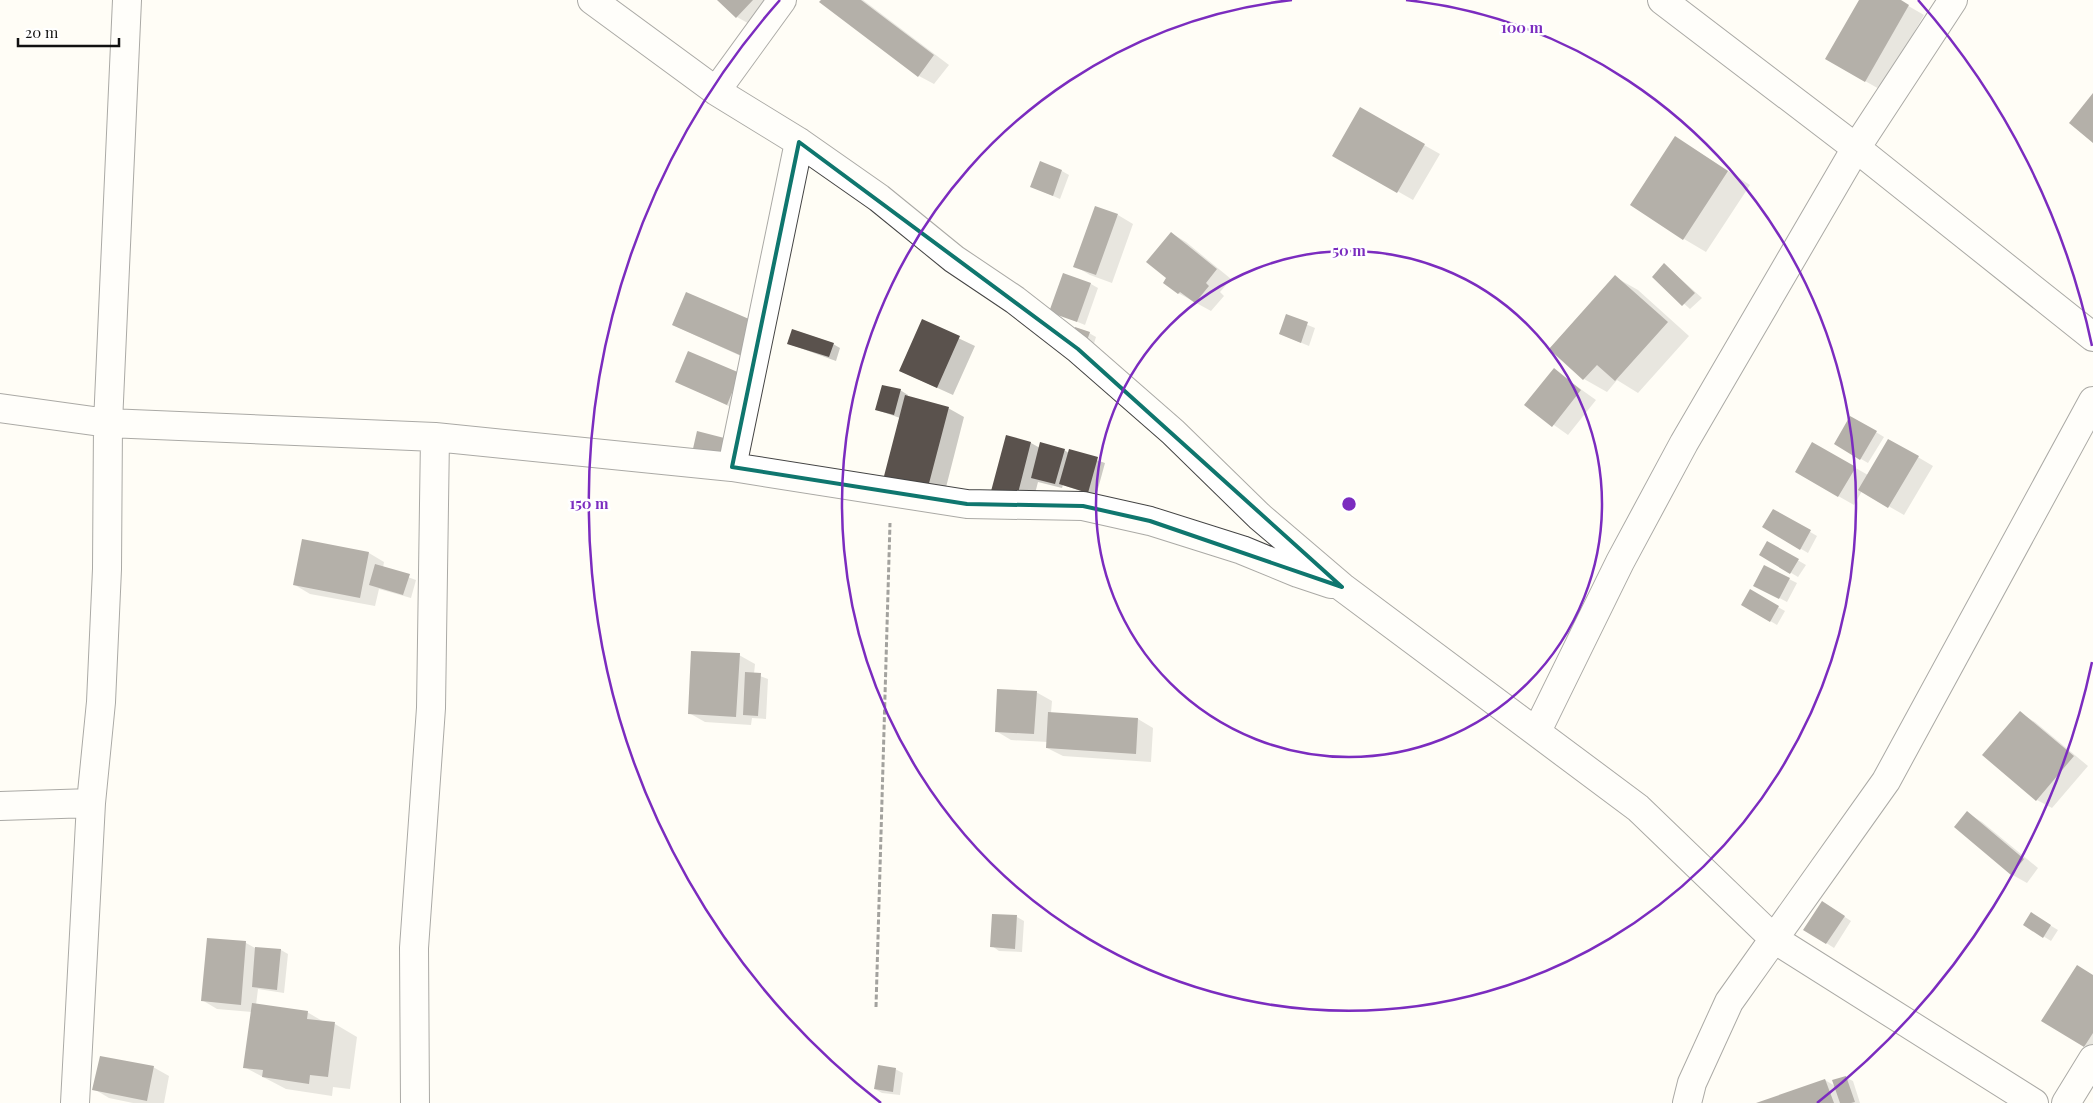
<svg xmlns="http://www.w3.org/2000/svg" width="2093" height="1103" font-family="'Playfair Display',serif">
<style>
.shadow{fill:#0003}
.building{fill:#5a524d}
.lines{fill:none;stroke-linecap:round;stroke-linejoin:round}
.minor-casing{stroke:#444;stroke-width:30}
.path{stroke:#333;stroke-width:3;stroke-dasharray:5 2.5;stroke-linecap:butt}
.minor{stroke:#fff;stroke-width:28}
.marked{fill:none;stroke:#0f766e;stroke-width:4;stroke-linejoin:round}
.ring{fill:none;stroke:#7b2cbf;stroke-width:2.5}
.centre{fill:#7b2cbf;stroke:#fff;stroke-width:2.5}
.ring-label{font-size:15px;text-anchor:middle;font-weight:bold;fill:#7b2cbf;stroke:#fff;stroke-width:5;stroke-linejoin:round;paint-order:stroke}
</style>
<rect width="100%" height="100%" fill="#fffdf5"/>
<path class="shadow" d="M718 0H788L760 30 737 17Z
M822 0H863L949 65 934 84 919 76Z
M1860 0H1898L1924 15 1881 90 1826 59Z
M1360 109 1440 154 1413 200 1334 155Z
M1697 151 1750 185 1706 252 1684 239Z
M1062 171 1069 175 1060 199 1032 187Z
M1118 215 1133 224 1112 283 1090 275 1075 266Z
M1171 233 1186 242 1231 279 1220 292 1224 296 1211 311 1178 293 1168 278Z
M1665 265 1702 298 1690 309 1654 277Z
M1615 277 1638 290 1689 336 1638 393 1617 380 1607 392 1584 379 1550 348Z
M1091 284 1098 288 1085 325 1051 311Z
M687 294 758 364 673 325Z
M1286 316 1315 328 1309 346 1280 334Z
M922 321 975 346 953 395 900 371Z
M1089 333 1096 337 1092 350 1079 345Z
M789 344H833L840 348 836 361Z
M1554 370 1596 400 1568 435 1526 405Z
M740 375 743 413 676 381Z
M900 390 908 395 907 397 948 408 964 417 943 499 899 488 900 418 877 410Z
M1851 417 1884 437 1868 463 1835 444Z
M1007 437 1031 443 1040 448 1064 450 1069 453 1070 451 1105 463 1096 496 1063 485 1062 488 1038 482 1031 509 1007 503Z
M1889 440 1933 466 1904 515 1862 491 1854 505 1796 472 1813 444 1868 475Z
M1773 510 1817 536 1808 553 1764 527Z
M303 540 369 553 384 562 383 568 416 580 411 598 379 589 375 606 310 594 295 585Z
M1768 543 1806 565 1798 577 1761 555Z
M1765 567 1797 583 1787 602 1762 589Z
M1750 591 1785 611 1777 625 1742 604Z
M739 655 755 664 754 674 768 679 766 719 752 718 751 725 705 722 689 713Z
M1036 692 1052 701 1051 713 1138 719 1153 728 1151 762 1063 756 1047 748 1048 742 1011 740 996 731Z
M2020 713 2035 722 2088 766 2052 808 2037 800Z
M1967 813 1982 822 2038 868 2027 883 2011 874Z
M1830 907 1851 921 1834 948 1805 929Z
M1017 917 1024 921 1022 952 999 951 992 946Z
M2038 918 2058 930 2051 941 2043 936Z
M208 939 246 943 255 948 281 950 288 954 284 993 258 989 256 1005 307 1012 324 1022 335 1024 357 1037 350 1089 333 1087 332 1096 286 1089 244 1067 252 1012 217 1009 202 1000Z
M2093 976V1051L2043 1021Z
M153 1067 169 1076 164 1103H133L109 1098 94 1089Z
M895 1069 903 1073 900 1095 882 1093 875 1089Z
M1845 1077 1853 1081 1860 1103H1759L1825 1080 1835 1086Z"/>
<path class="building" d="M717 0H753L736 18Z
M821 0H861L934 55 918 77 819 2Z
M1859 0H1901L1909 5 1865 82 1825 59Z
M2093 93V143L2069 123Z
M1360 107 1425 144 1397 193 1332 156Z
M1675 136 1728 171 1683 240 1630 205Z
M1040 161 1062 170 1053 196 1030 187Z
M1095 206 1118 214 1096 275 1073 267Z
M1171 232 1217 269 1206 283 1209 286 1195 303 1180 292 1178 294 1163 283 1166 278 1146 262Z
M1664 263 1695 293 1682 306 1652 277Z
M1063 273 1091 283 1077 322 1049 312Z
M1615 275 1668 322 1615 381 1597 365 1583 380 1549 349Z
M686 292 756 322 742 356 672 325Z
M1286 314 1308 322 1301 343 1279 334Z
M922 319 960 336 937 388 899 371Z
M1075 327 1090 332 1085 346 1070 342Z
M792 329 834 343 829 357 787 344Z
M688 351 740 373 727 405 675 382Z
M1554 368 1581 390 1552 427 1524 405Z
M882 385 901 389 894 415 875 410Z
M905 395 949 407 927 491 883 480Z
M1850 416 1877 431 1860 460 1834 444Z
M697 431 732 440 727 461 692 453Z
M1006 435 1031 442 1016 501 990 495Z
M1888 439 1919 456 1888 508 1858 490Z
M1040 442 1065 449 1055 484 1031 478Z
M1812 442 1856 467 1838 497 1795 472Z
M1069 449 1098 457 1088 493 1059 484Z
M1773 509 1811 530 1800 550 1762 527Z
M302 539 369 552 360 598 293 585Z
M1767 541 1799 559 1790 574 1759 555Z
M375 564 410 574 403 595 369 585Z
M1764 565 1790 578 1779 599 1753 586Z
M1750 589 1779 606 1770 622 1741 605Z
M691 651 740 653 736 717 688 714Z
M745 672 761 673 758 716 743 715Z
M997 689 1037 691 1034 734 995 732Z
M2020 711 2074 756 2036 801 1982 755Z
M1048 712 1138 718 1136 754 1046 748Z
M1967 811 2024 859 2011 875 1954 827Z
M1822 901 1845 916 1826 944 1803 930Z
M2031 912 2051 925 2043 938 2023 925Z
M992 914 1017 915 1015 949 990 947Z
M207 938 246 941 241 1005 201 1001Z
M255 947 281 949 277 990 252 987Z
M2077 965 2093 975V1033L2084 1047 2041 1021Z
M252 1003 308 1011 307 1019 335 1022 328 1077 310 1075 309 1084 262 1077 263 1070 243 1068Z
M100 1056 154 1066 147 1101 92 1090Z
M878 1065 896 1068 893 1092 874 1089Z
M1846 1076 1855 1102 1851 1103H1840L1832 1080Z
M1825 1079 1834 1103H1756Z"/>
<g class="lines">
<defs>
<path id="minor" d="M592 0 716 91 799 142 879 198 954 259 1015 300 1078 349 1173 432 1259 516 1342 587 1638 808 1774 939 2034 1103
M1662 0 1856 148 2093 337
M716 91 782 0
M0 408 108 423 435 437 732 467 967 504 1083 506 1150 521 1242 550 1298 573 1331 584
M732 467 799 142
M1537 731 1620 562 1684 443 1856 148 1953 0
M0 806 91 803
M75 1103 91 803 101 702 107 569 108 423 127 0
M415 1103 414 948 431 708 435 437
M1687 1103 1692 1083 1729 1002 1886 781 2093 401
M2066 1103 2093 1059"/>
</defs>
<use href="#minor" class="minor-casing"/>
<path class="path" d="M876 1007 890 523"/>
<use href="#minor" class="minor"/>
</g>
<path d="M0 0H2093V1103H0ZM799 142 1078 349 1342 587 1150 521 1083 506 967 504 732 467Z" fill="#fffdf5" fill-opacity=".55" fill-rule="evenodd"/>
<path class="marked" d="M799 142 1078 349 1342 587 1150 521 1083 506 967 504 732 467Z"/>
<g class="ring">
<circle cx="1349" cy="504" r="253"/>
<path d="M1406 0A507 507 0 1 1 1292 0"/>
<path d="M2092 662A760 760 0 0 1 1817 1103M881 1103A760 760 0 0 1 780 0M1918 0A760 760 0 0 1 2092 346"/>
</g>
<circle cx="1349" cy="504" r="8" class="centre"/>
<g class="ring-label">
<text x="1522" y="33">100 m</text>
<text x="1349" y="256">50 m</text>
<text x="589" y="509">150 m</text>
</g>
<path d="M18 38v8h101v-8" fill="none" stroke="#111111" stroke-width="2.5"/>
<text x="25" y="38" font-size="15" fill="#111111" stroke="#ffffff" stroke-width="4" paint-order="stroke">20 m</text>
</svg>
